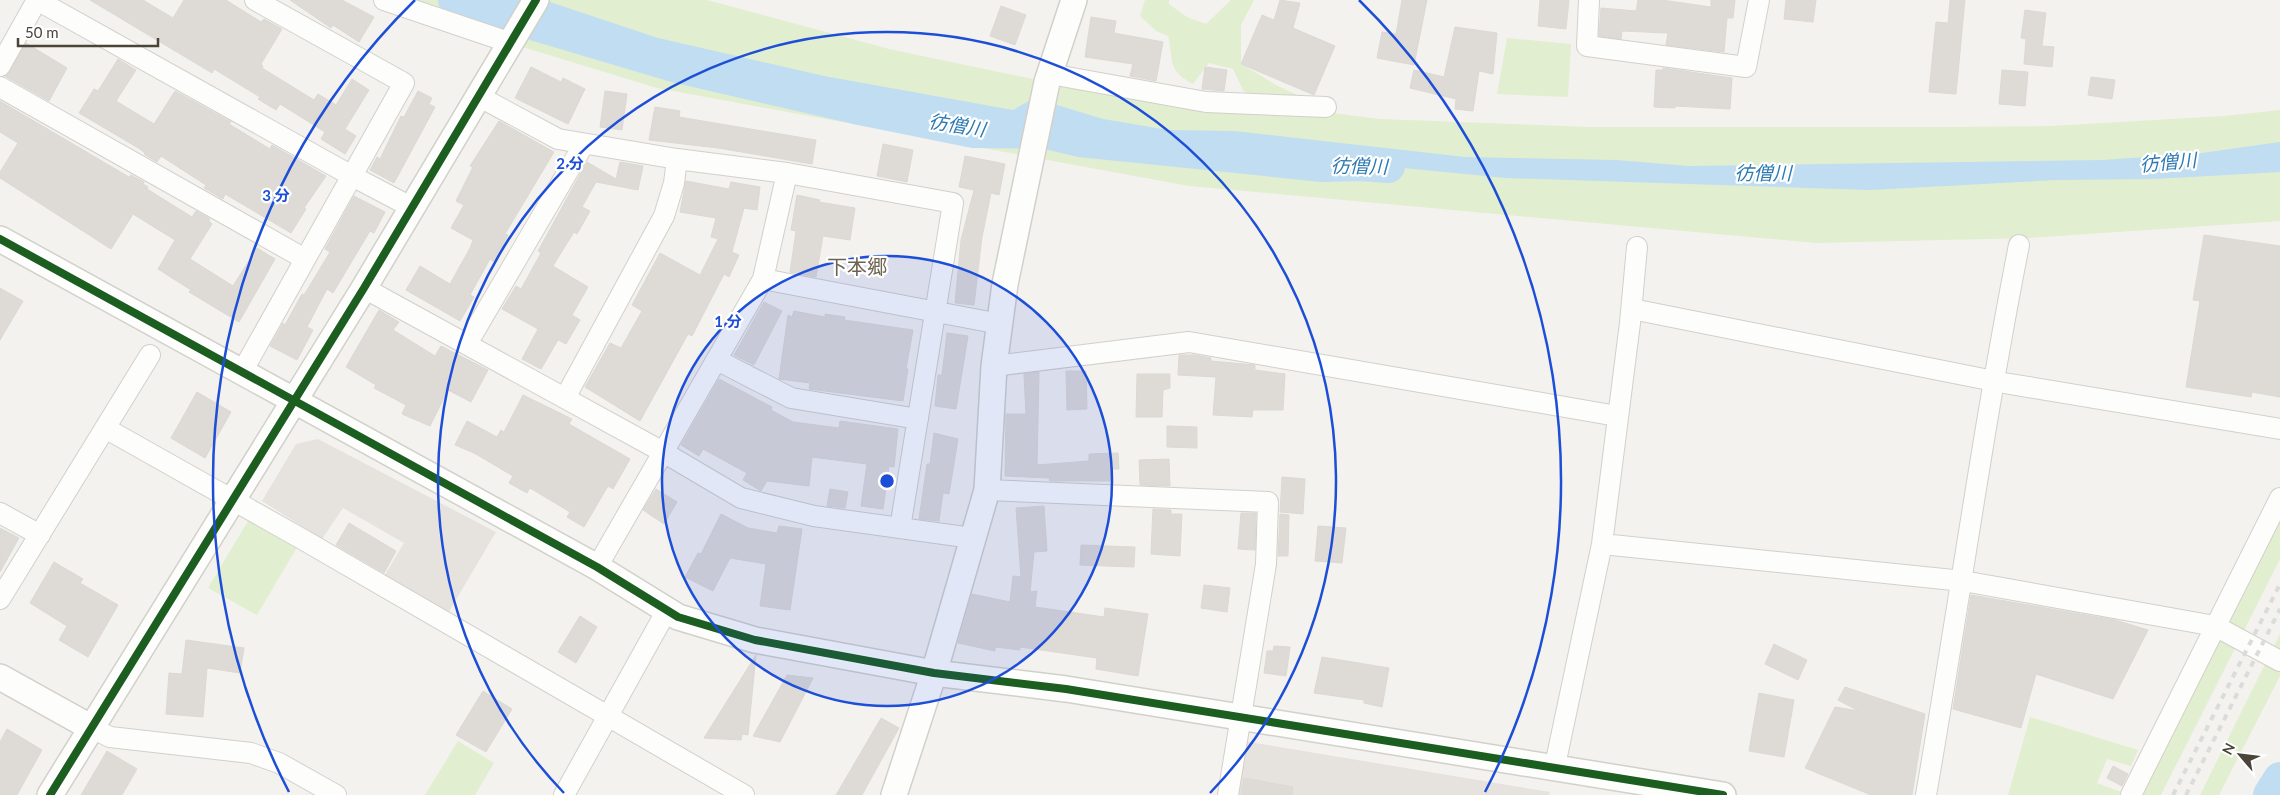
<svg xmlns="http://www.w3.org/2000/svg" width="2280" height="795" font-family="Lato,'Noto Sans JP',sans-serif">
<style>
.industrial{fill:#e6e2de}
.green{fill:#e1eecf}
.parking{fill:#e6e3df}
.water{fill:#c0ddf1}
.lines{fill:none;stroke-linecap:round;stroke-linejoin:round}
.river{stroke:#c0ddf1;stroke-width:34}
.building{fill:#dedbd6;stroke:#dcd9d4}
.minor-casing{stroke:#d2d0cb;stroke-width:22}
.tertiary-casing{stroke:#d2d0cb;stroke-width:28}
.minor{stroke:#fdfdfc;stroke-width:20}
.tertiary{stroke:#fdfdfc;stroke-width:25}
.rail{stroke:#dbdbda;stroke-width:4;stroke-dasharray:6 6;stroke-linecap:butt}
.cycleway-casing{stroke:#fff;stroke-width:11}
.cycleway{stroke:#1b5e20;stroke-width:8}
.ring{fill:none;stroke:#1d4ed8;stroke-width:2.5}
.labels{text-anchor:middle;stroke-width:4.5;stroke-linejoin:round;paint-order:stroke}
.water-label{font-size:19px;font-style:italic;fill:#2e7ab2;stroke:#fff}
.quarter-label{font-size:20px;fill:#6e6250;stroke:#fff}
.centre{fill:#1d4ed8;stroke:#fff;stroke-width:2.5}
.ring-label{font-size:15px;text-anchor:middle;font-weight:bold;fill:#1d4ed8;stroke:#fff;stroke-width:4.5;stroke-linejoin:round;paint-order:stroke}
</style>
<rect width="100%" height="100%" fill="#f4f2ee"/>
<path class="industrial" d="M1243 741 1550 792 1549 795H1234Z"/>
<path class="green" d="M384 0H707L889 49 1047 82 1278 106 1380 119 1589 127H1945L2051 126 2224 116 2280 110V221L2029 238 1816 243 1189 186 657 88 503 41Z
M1145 0H1169V4L1187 17 1206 24 1231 0H1254L1241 25V64L1276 85 1297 95C1279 103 1262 99 1244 92L1233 69 1209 63 1193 84C1166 70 1174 59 1168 36L1156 31 1140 16Z
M1507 38 1571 44 1568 97 1497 94Z
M2280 500V559L2161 795H2136Z
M254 511 302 539 257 615 208 588Z
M2280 634V676L2219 795H2200Z
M2030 717 2138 750 2131 766 2107 759 2097 783 2121 792 2119 795H2008Z
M458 741 494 763 475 795H425Z"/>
<path class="parking" d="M318 439 496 532 444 620 380 583 404 543 343 508 322 539 262 501 296 444Z"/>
<path class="water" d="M463 0H544L658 38 824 76 1013 110 1034 98 1103 119 1168 130 1234 131 1465 157 1616 160 1688 166 2103 160 2202 153 2280 142V172L2155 179 2055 180 1870 190 1506 178 1383 166 1309 164 1128 145 1037 131H986L835 103 628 51 496 13Z"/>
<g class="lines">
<path class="river" d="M455 0 677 66 855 107 974 131 1046 132 1080 140 1323 165 1361 164 1388 166
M2270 795 2280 779"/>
</g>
<path class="building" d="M90 0H143L173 18 184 0H226L261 22 264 19 282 29 261 64 263 66 262 68 314 100 318 94 336 105 352 79 369 90 345 129 356 136 345 154 321 139 325 132 280 104 276 110 258 99 260 97 214 69 212 73Z
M290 0H342L374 17 359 42 333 25 331 28Z
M1280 0 1300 3 1293 28 1335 46 1314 95 1241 64 1262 15 1274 20Z
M1402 0H1427L1414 65 1377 58 1382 32 1396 34Z
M1540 0H1569L1566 29 1538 26Z
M1638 0H1662L1711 7V0H1735L1733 18H1727L1724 52 1666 45 1668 33 1622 31 1621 39 1599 36 1601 8 1636 11Z
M1786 0H1816L1813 22 1784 19Z
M1950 0H1965L1956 94 1929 92 1936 22 1948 23Z
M1001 6 1026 15 1015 45 990 36Z
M2025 10 2046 13 2042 46 2054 47 2052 67 2024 64 2026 39 2021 38Z
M1091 17 1116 21 1114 33 1163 42 1156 81 1130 76 1133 64 1085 57Z
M1455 27 1497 33 1493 74 1479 71 1473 111 1455 109 1456 99 1410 88 1414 70 1444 77Z
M26 43 67 68 49 101 5 76Z
M118 59 136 70 116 101 154 124 175 91 231 122 229 124 270 149 272 145 326 176 304 208 306 209 291 233 225 194 223 199 204 188 206 185 161 156 157 162 144 154 145 153 140 149 79 113 94 89 98 91Z
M531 67 561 82 563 78 585 89 568 124 515 98Z
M1205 67 1227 70 1224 91 1202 89Z
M1663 68 1732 78 1730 109 1675 106V108L1654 107 1656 70H1663Z
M2002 70 2028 72 2025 106 1999 104Z
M2091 77 2115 80 2112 99 2088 95Z
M418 91 432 98 429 104 435 107 394 183 370 170 377 157 380 159 401 116 404 117Z
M605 91 627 94 622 130 600 127Z
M0 101 129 177 131 175 144 182 143 184 148 187 147 189 192 217 196 211 210 219 209 221 212 224 190 259 233 286 257 248 275 259 239 322 189 292 191 290 158 269 175 240 133 214 111 249 0 178V172L18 143 0 132Z
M655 107 680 111 679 117 816 140 812 164 718 148 649 140Z
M499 121 554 152 505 234 508 235 494 262 490 259 470 295 474 297 460 321 406 290 420 266 450 284 470 248 473 240 451 228 464 205 456 201 473 167 470 166Z
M883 144 913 150 907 182 877 176Z
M965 156 1005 164 999 195 991 193 982 237 974 305 955 303 961 240 974 190 959 187Z
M587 162 616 179 620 162 643 166 638 190 596 182 582 207 590 211 577 234 574 232 553 266 588 287 572 315 580 320 566 344 558 340 541 369 522 359 538 329 502 309 516 286 521 289 541 253 538 251Z
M686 181 729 189 731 182 760 187 757 210 744 208 732 252 739 255 729 277 724 274 692 336 688 334 640 421 585 387 610 343 621 348 642 311 632 305 660 253 700 275 718 239 711 237 716 218 680 212Z
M797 195 820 200 819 202 855 208 850 240 823 236 816 277 790 272 796 231 791 230Z
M354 196 385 212 374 233 370 231 333 293 327 289 307 327 313 330 297 360 270 346 283 323 285 325 302 294 304 295 330 252 325 249Z
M2204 235 2280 246V397L2252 392 2251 397 2186 387 2200 301 2193 300Z
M0 288 23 301 0 340Z
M764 302 782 311 754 365 734 355Z
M379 310 399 322 393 330 435 356 441 346 488 370 471 402 448 390 430 426 402 414 406 405 374 388 376 385 346 367Z
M794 311 825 317V314L845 317 844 320 913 330 906 369H908L903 401 809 389 810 383 779 379 788 315 792 317Z
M947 333 968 336 956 409 935 406 938 375H942Z
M1179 355H1195L1211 358V361L1255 365V370L1285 374 1283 410H1253L1252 417 1213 415 1216 377 1178 375Z
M1066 371H1086L1087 409 1067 410Z
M1039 372 1037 465 1089 461V454L1118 453 1119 469H1111V481H1050L1049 478 1005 476 1006 414H1026L1024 374Z
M1137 374H1170V388L1163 390 1162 417H1136Z
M719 379 772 407 771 410 793 422 839 428 840 421 898 429 894 467 889 466 883 509 861 506 867 464 812 457 809 486 767 481 761 491 743 480 747 473 703 449 699 456 681 445Z
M197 392 231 412 205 458 171 438Z
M523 395 572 419 569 424 630 459 613 489 608 486 584 527 567 517 570 512 530 488 527 493 509 483 513 476 474 453 455 445 467 421 497 437 501 430 504 432Z
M1167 426 1197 427V448L1167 447Z
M934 433 958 439 949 494 943 493 939 521 919 519 927 464H930Z
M1169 459 1170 486 1140 485 1139 460Z
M1282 477 1305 479 1303 514 1280 512Z
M656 489 677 502 664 524 643 510Z
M830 489 848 492 845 508 827 506Z
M1044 506 1047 551 1034 552 1030 592 1037 591 1035 607 1104 617 1105 608 1148 614 1138 676 1096 669 1097 658 1020 647V650L995 647V651L958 643 972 594 1010 602 1013 576 1021 577 1016 508Z
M1153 509 1171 510V514H1182L1180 556 1151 554Z
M1241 513H1256L1255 550 1238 549Z
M721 514 748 528 777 533 779 526 802 529 790 610 760 606 766 564 730 558 713 591 685 577 698 553 701 554Z
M1280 514 1289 515 1288 556H1278Z
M349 523 396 551 384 573 336 545Z
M1318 526 1346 528 1342 563 1315 561Z
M0 528 19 538 0 572Z
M1081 545 1135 547 1134 567 1080 565Z
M54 562 83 579 80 583 118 605 88 657 59 640 67 626 30 603Z
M1204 585 1230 588 1227 612 1201 608Z
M1971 595 2115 620 2148 630 2113 699 2036 674 2021 728 1953 709Z
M580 616 597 627 576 663 558 652Z
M186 640 244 648 240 673 207 668 203 717 166 714 169 673 182 674Z
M1774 644 1807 660 1798 680 1765 664Z
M1274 646 1290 647 1286 676 1264 673 1267 651H1273Z
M756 655 748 735 742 734 741 740 704 738Z
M1322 657 1389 668 1382 707 1364 703V700L1314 693Z
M787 675 813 678 780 742 753 736Z
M1845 687 1925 714 1912 795H1871L1805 768 1835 707 1859 711 1838 700Z
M483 691 512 709 486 752 456 735Z
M1759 693 1794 700 1784 757 1749 751Z
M881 718 899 728 862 795H836Z
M7 729 42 750 17 795H0V742Z
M107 751 137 769 122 795H81Z
M2113 766 2128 774 2122 786 2107 778Z
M1244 778 1293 787 1292 795H1241Z"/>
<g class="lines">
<defs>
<path id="minor" d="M37 0 352 176 411 207
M384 0 511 43
M1589 0 1587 46 1746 67 1759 0
M0 66 37 0
M1050 74 1206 102 1326 107
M0 87 305 259
M478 96 558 139 677 159 787 173 953 203 900 528
M763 279 1000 324
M364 288 663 452 741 498 814 516 972 538
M1632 309 2004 383 2280 429
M467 344 584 144
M717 360 791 398 918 419
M994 366 1189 342 1617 416
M242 372 404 83 255 0
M565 398 664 216 674 183 677 159
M105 428 302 539 744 795
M987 490 1268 502 1266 564 1228 795
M0 513 40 535
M1602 544 1963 581 2215 626 2280 661
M597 567 763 279 787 173
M0 599 150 355
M90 727 110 737 251 753 279 763 336 795
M1554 770 1602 544 1630 323 1637 247
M564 795 667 610
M1926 795C1958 612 1983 427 2019 245
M2131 795 2280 498"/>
<path id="tertiary" d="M0 239 597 567 678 617 755 640 934 673 1066 689 1723 795
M0 677 90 727
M50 795 364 288 536 0
M894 795 934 673 987 490 994 366 1005 284 1047 82 1074 0"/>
</defs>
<use href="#minor" class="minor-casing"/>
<use href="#tertiary" class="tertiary-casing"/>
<use href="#minor" class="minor"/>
<use href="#tertiary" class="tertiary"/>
<path class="rail" d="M2173 795 2280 584
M2186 795 2280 609"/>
<defs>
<path id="cycleway" d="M0 239 597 567 678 617 755 640 934 673 1066 689 1723 795
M50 795 364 288 536 0"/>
</defs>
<use href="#cycleway" class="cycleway-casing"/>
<use href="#cycleway" class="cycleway"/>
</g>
<circle cx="887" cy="481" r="225" fill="#1d4ed8" fill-opacity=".12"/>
<g class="ring">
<circle cx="887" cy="481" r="225"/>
<path d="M564 793A449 449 0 1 1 1210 793"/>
<path d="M289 792A674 674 0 0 1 415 0M1359 0A674 674 0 0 1 1485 792"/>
</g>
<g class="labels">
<g class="water-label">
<text transform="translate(957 125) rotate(9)" y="7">彷僧川</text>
<text transform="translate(2168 162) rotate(-5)" y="7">彷僧川</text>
<text transform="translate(1359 166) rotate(1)" y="7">彷僧川</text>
<text x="1763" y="180">彷僧川</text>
</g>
<g class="quarter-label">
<text x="857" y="274">下本郷</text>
</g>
</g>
<circle cx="887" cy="481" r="8" class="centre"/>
<g class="ring-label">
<text x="570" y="169">2 分</text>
<text x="276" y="201">3 分</text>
<text x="728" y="327">1 分</text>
</g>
<g transform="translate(2240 755) rotate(298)" stroke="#ffffff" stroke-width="4" paint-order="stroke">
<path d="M0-4L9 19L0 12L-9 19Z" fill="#4b4439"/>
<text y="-8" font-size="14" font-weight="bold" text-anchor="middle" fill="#4b4439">N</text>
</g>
<path d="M18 38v8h140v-8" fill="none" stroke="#4b4439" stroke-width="2.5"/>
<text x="25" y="38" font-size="15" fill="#4b4439" stroke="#ffffff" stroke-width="4" paint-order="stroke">50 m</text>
</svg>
